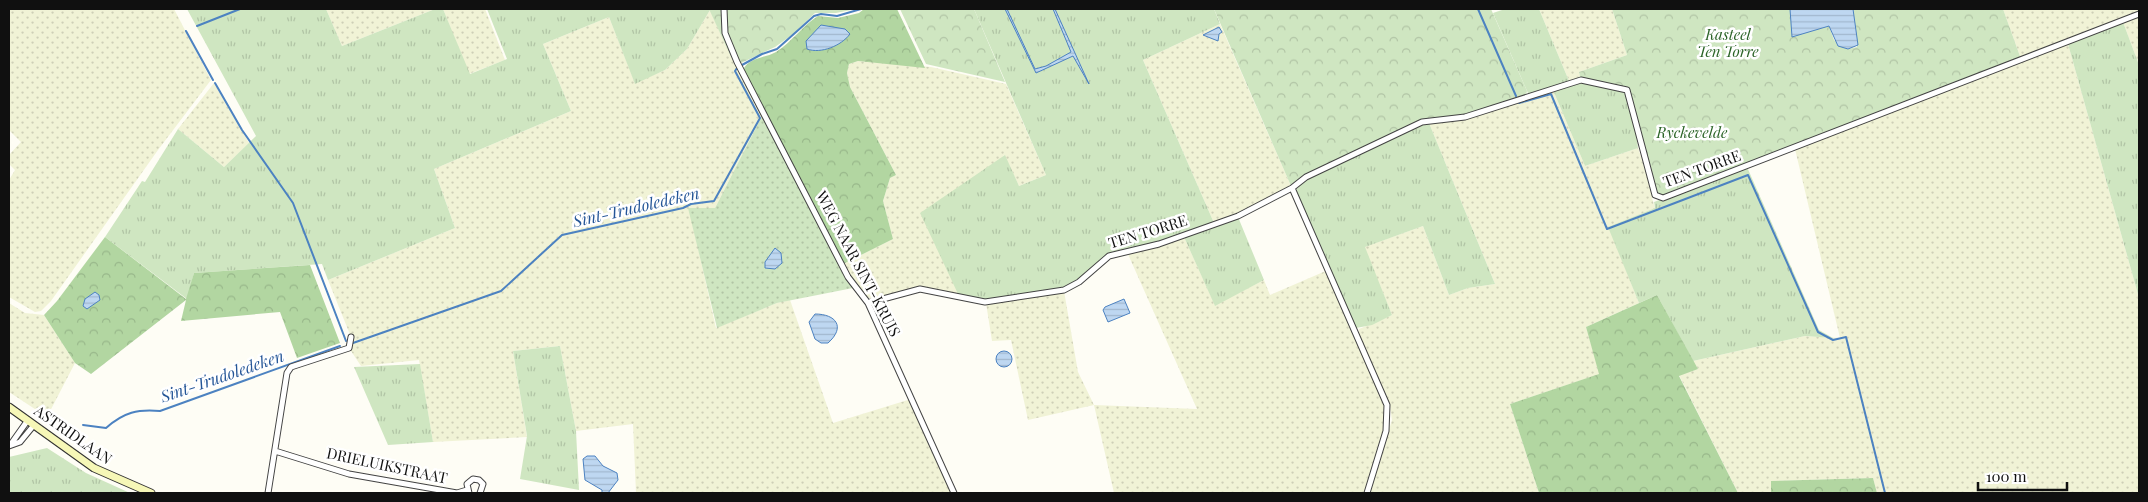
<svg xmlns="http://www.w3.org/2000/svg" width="2148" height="502" font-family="'Playfair Display',serif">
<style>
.farmland{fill:url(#farmland-dots)}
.grass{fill:url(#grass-tufts)}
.forest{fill:url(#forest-crowns)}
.park{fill:url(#park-crowns)}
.garden{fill:url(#garden-dots)}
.water{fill:url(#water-rules);stroke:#4c82c1}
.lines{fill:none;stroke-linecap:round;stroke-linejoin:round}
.stream{stroke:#4c82c1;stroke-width:2}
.minor-casing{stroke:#434343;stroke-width:7}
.secondary-casing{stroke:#323232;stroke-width:9}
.minor{stroke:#fff;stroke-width:5}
.secondary{stroke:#f6f7b7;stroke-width:7}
.labels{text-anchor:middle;stroke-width:5;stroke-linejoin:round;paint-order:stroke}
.park-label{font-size:15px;font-style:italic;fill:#2a6326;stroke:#fff}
.street-label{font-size:15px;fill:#101010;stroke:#fff}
.water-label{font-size:16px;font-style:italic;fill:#245597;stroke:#fff}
</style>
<defs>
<pattern id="farmland-dots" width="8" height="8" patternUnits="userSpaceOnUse" patternTransform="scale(1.25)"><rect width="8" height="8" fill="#f1f3d6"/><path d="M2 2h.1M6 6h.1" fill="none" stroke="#cecfb7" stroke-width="1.8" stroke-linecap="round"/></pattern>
<pattern id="grass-tufts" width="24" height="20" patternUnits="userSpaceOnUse" patternTransform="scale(1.25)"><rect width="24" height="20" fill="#cfe6c1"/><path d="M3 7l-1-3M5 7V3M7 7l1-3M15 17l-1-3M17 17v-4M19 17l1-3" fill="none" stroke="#b1c4a5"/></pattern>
<pattern id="forest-crowns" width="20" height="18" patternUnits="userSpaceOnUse" patternTransform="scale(1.25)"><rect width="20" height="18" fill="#b2d6a1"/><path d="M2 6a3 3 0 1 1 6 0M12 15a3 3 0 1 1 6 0" fill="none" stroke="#98b78a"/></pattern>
<pattern id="park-crowns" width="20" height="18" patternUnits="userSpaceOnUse" patternTransform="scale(1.25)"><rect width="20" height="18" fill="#cfe6c1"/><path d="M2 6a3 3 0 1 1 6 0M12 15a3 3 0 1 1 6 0" fill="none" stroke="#b1c4a5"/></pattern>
<pattern id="garden-dots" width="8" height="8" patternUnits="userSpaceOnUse" patternTransform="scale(1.25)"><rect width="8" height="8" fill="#cfe6c1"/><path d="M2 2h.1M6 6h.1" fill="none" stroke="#b1c4a5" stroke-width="1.8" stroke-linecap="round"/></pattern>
<pattern id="water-rules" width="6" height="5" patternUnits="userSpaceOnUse" patternTransform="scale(1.25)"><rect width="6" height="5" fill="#bed7f1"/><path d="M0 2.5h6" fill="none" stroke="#a2b8ce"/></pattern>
</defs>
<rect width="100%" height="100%" fill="#fefdf5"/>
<path class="farmland" d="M9 9H174L211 80 158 150 51 301 41 311 35 312 9 297V180L15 170 9 164V155L21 142 9 130Z
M326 9H435L342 46Z
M443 9H485L505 60 469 74Z
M1539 9H1612L1627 55 1579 72 1580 77 1569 81Z
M2003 9H2139V13L2021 59Z
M710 10 731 57 735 63H737L764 112 715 208H689L716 328 777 303 790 300 833 423 911 399 952 493H636L633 424 576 431 560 346 513 351 527 437 433 442 419 360 361 366 349 348 351 337 328 280 455 228 434 169 571 111 543 44 609 17 635 83 665 70 687 49Z
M2139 16V65L2123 22Z
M1220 24 1291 186 1246 211 1214 223 1143 60Z
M2068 44 2139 298V493H1877L1873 478 1771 481V493H1738L1679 375 1698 369 1693 361 1805 336 1840 338 1795 149Z
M858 61 931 67 1006 84 1046 175 1019 186 1004 155 959 296 918 288 871 299 860 292 843 264 893 239 883 201 890 178 896 175 850 87 847 73 849 64Z
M214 83 249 143 224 167 178 129Z
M1553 90 1585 166 1638 148 1654 195 1652 198 1655 208 1609 227 1639 303 1586 327 1600 374 1510 404 1539 493H1369L1392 420 1390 406 1359 336V329L1392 315 1364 247 1423 226 1449 295 1468 288 1495 284 1429 123Z
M1184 237 1215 305 1264 280 1270 295 1328 270 1385 406 1384 430 1365 493H1114L1094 405 1028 420 1011 340 992 341 986 303 1064 291 1078 372 1094 405 1197 409 1127 252Z
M9 303 25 313 44 315 75 363 47 417 9 392Z"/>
<path class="grass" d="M187 9H326L342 46 435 9H443L470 74 507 59 487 9 710 10 687 49 665 70 635 84 609 17 543 44 571 111 434 169 455 228 328 280 322 264 194 273 187 299 105 237 142 181 145 182 178 129 224 167 256 136Z
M974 9H1214L1220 24 1143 60 1214 223 1159 242 1114 252 1078 281 1062 289 981 300 959 296 920 213 1005 155 1019 186 1046 175Z
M1505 9H1539L1569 81 1580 77 1625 90 1634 119 1638 148 1585 166 1553 90 1530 97 1527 91 1493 13Z
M2123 22 2139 65V298L2068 44Z
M1429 123 1495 284 1468 288 1449 295 1423 226 1365 247 1392 315 1372 325 1356 328 1296 192 1297 184 1419 125Z
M1747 167 1819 330 1833 338 1805 336 1693 361 1657 295 1639 303 1608 227 1655 208 1654 202Z
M1238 217 1264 280 1215 306 1184 237Z
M560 346 576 431 579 490 520 479 527 436 513 351Z
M420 364 433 442 388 445 354 367Z
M47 448 86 473 130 493H9V457Z"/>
<path class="forest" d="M864 9H897L925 68 858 61 849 64 847 73 850 87 896 175 890 178 883 201 893 239 843 264 743 70C749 57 766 58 776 52 792 42 803 25 818 16L838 18 859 13Z
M105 237 186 299 194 273 310 265 340 343 297 358 280 312 181 321 186 300 91 374 75 363 44 315 57 301Z
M1657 295 1698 369 1679 376 1738 493H1539L1510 404 1599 374 1586 327Z
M1873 478 1877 493H1771V481Z"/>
<path class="park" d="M709 9H856L836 13H815L792 35 775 47 741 63 731 57Z
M900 9H974L1005 82 926 64Z
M1214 9H1491L1527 91 1526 95 1467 115 1425 120 1304 176 1291 186Z
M1612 9H1790L1792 36 1829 26 1834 40 1848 49 1857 47 1853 9H2003L2021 59 1665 196 1657 195 1627 88 1580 77 1579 72 1627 55Z"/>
<path class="garden" d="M764 112 853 288 777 303 717 328 688 208H715Z"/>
<path class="water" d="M1005 9H1007L1035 69 1046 66 1071 52 1053 9H1055L1089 84 1073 56 1036 73Z
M1790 9H1853L1858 45 1848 49 1838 46 1829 26 1792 37Z
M821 25 845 29 850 34C841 46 821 54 807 49L806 41Z
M1219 27 1222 32 1219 34 1218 41 1203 35Z
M775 248 781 253 782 263 775 269 765 268V262Z
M95 292 99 295 100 300 87 309 83 306 85 299Z
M1124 299 1130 313 1108 322 1103 310 1105 307Z
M815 314C836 314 846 327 828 343H821L815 339 809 322Z
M996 359a8 8 0 1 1 16 0a8 8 0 1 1-16 0Z
M587 456H595L603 466 617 473 618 480 608 493H602V490L585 480 583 459Z"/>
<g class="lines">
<path class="stream" d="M1478 9 1516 96
M197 26 240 9
M186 31 213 80
M742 65 762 54 777 49 814 16 821 14 837 16 861 9
M215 83 242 130 293 203 346 341
M1519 103 1551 94 1607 229 1748 175 1818 332 1833 340 1846 337 1885 493
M353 343 501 291 562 235 683 208 691 204 714 201 760 118 735 71 737 68
M48 422 51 420
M83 425 106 428C124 412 138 409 160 411L340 346"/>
<defs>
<path id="minor" d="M724 9 725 33 737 62 848 277 868 303 954 493
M1292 188 1387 405 1386 431 1367 493
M868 303 920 289 985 302 1064 290 1079 282 1109 256 1159 244 1238 216 1292 188 1306 177 1422 122 1465 117 1581 80 1627 90 1655 195 1663 198 2139 14
M11 444 28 420
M9 446 20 442 34 425
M275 451 349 474 457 493 467 490
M268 493 287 373 291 367 349 348 351 337
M469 493 467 484 473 479 479 480 483 484 480 493"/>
<path id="secondary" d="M9 407 94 468 151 493"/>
</defs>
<use href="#minor" class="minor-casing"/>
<use href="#secondary" class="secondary-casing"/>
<use href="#minor" class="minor"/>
<use href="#secondary" class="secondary"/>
</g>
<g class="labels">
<g class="park-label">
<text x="1728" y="40">Kasteel<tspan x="1728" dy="17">Ten Torre</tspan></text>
<text x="1692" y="138">Ryckevelde</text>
</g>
<g class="street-label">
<text transform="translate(1702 169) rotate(-20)" y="5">TEN TORRE</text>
<text transform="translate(1148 232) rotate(-17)" y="5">TEN TORRE</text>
<text transform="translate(858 264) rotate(62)" y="5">WEG NAAR SINT-KRUIS</text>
<text transform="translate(73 435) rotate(35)" y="5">ASTRIDLAAN</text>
<text transform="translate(387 466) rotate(12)" y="5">DRIELUIKSTRAAT</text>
</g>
<g class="water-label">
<text transform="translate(636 207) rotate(-13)" y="6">Sint-Trudoledeken</text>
<text transform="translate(222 376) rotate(-19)" y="6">Sint-Trudoledeken</text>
</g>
</g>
<rect width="2148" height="502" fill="none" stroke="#101010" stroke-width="20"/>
<path d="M1978 482v8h89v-8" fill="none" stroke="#101010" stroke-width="2.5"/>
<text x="1986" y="482" font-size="15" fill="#101010" stroke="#ffffff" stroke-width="4" paint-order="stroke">100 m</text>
</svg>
